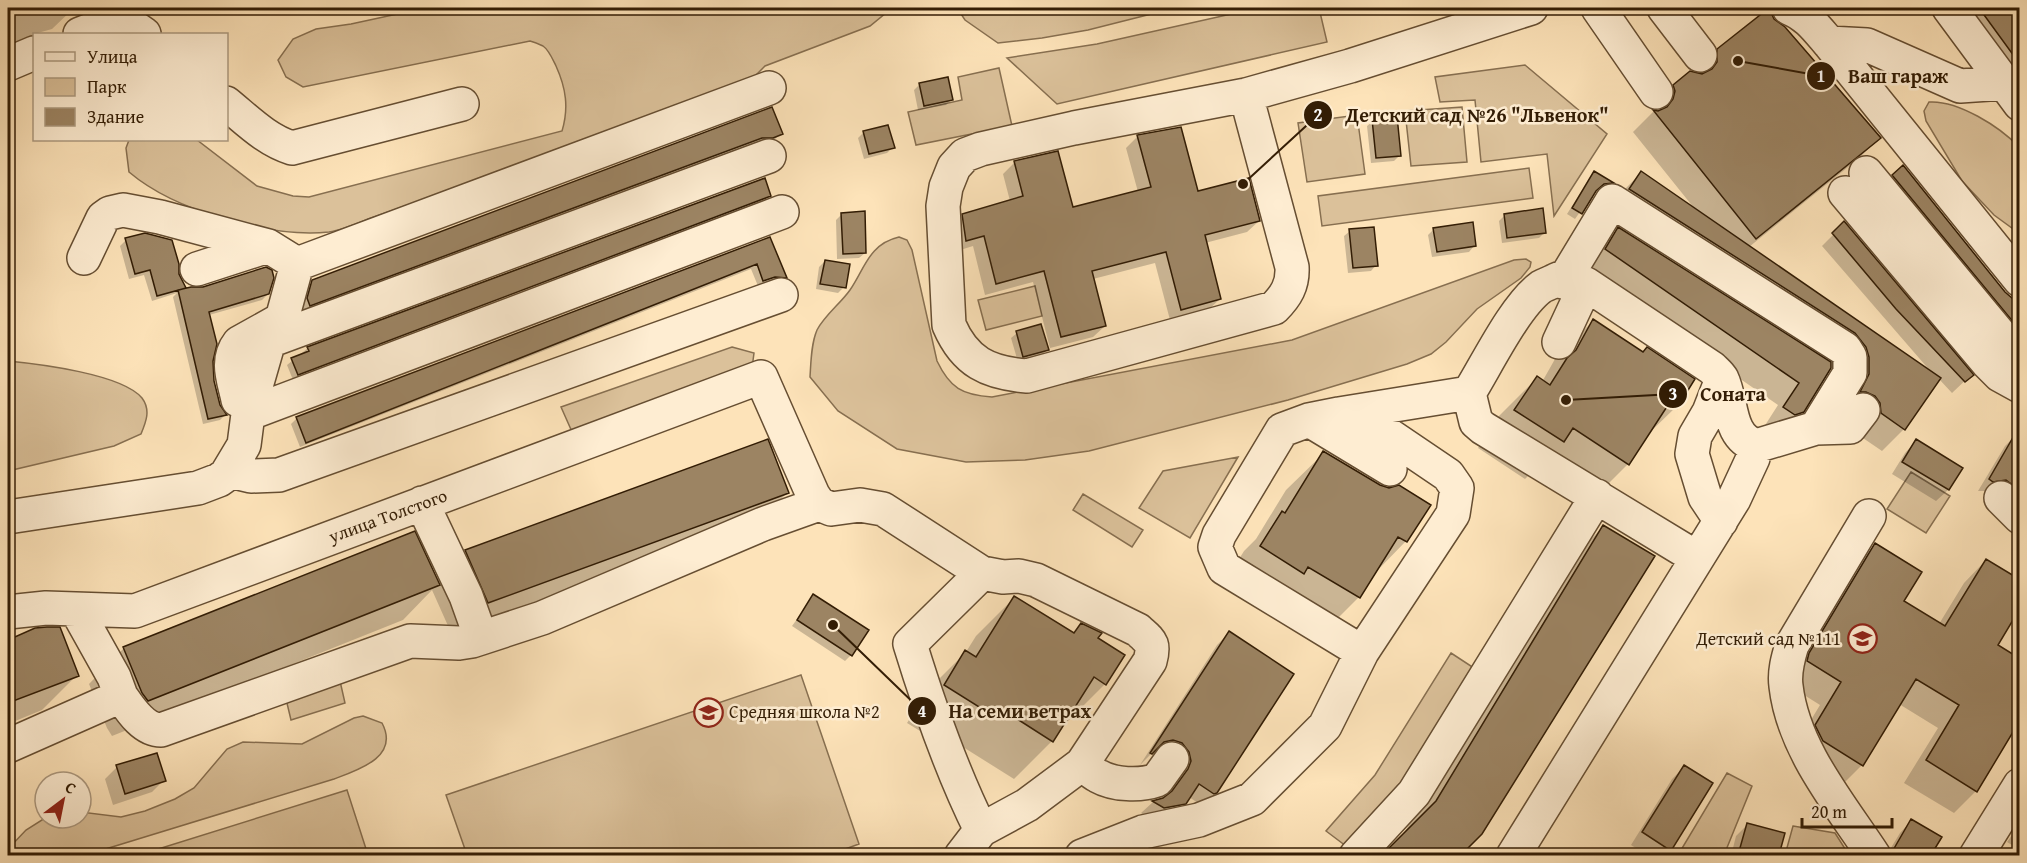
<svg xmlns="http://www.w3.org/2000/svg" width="2027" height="863" font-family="'Gentium Book Plus',serif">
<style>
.green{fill:#dbc19a;stroke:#876f50;stroke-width:1.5}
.shadow{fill:#0003}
.building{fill:#9c8463;stroke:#331d05;stroke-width:1.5}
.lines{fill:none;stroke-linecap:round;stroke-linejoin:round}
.minor-casing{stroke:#664e32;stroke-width:36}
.minor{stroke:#feedd2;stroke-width:33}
.labels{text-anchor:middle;stroke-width:5;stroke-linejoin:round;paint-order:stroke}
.street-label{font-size:18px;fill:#331d05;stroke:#feedd2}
.poi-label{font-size:18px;fill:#331d05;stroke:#feedd2;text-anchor:end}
.leader{fill:none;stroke:#331d05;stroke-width:2}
.callout-dot{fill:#331d05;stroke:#feedd2;stroke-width:2}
.mark-label{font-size:18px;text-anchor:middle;font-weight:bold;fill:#fff}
.callout-label{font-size:20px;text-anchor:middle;font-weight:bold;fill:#331d05;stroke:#feedd2;stroke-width:5;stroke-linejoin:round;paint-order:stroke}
</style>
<rect width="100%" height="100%" fill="#fde3b9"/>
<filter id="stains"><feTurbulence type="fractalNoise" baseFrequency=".00333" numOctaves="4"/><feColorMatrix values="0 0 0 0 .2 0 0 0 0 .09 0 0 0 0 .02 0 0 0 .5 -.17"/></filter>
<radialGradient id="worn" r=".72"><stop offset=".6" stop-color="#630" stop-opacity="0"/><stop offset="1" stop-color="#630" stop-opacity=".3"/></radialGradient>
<path class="green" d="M425 8H892L870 26 765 66 755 76C652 115 549 155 445 192 419 201 394 210 368 219 356 224 342 230 329 232 270 238 175 211 129 172L126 148 129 140H197L257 186 293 196 309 197 562 131C569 108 566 88 556 66 553 60 549 50 543 46 539 44 534 42 530 41L303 87 286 77 278 60 293 39 316 29 351 24Z
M957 8H1175L1088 30 1042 38 998 43 965 20Z
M1258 8H1319L1327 42 1057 104 1007 58 1097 44Z
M1525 65 1607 134 1554 216 1547 154 1481 162 1475 100 1440 102 1435 77Z
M999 68 1012 126 916 145 908 112 962 100 958 77Z
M1929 102C1958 100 2000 127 2019 147V231H2016L1994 215 1962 181 1926 121 1924 111Z
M1462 107 1467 162 1411 166 1405 111Z
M1357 115 1365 174 1307 182 1298 123Z
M1529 168 1533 198 1322 226 1318 196Z
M899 237 907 240 912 250 937 361C950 388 962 395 992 397L1292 340 1514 260 1526 259 1531 262 1530 267 1521 278 1477 309 1446 342 1431 354 1407 364 1288 400 1089 451 1025 460 966 462 897 449 838 411 810 377C811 362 811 344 817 330 825 315 840 304 850 290 865 268 869 244 899 237Z
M1035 286 1042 316 986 330 978 300Z
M732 347 754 353 752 368 573 434 561 407Z
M8 361C39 364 122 374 142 398 151 410 146 422 141 434L114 446 8 471Z
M1238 457 1190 538 1139 508 1163 471Z
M1911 472 1950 496 1926 533 1887 509Z
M1083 494 1143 530 1132 547 1073 510Z
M1451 653 1477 670 1403 785 1346 846 1326 831 1375 775Z
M801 675 859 844 826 856 467 855 446 795Z
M340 681 345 703 291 720 286 699Z
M363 716 382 723C400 757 358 770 334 779L86 855H8V849L26 830 45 818H81V812L121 817 145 811 175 799 194 788 227 749 243 742 302 744 354 718Z
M1727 773 1752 786 1724 855H1678Z
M347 790 368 855H139Z
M1793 826 1835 833 1849 855H1785Z"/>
<path class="shadow" d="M8 8H74L52 29 34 34V36L8 47Z
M1935 8H2020V122Z
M1773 20 1879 138 1858 159 1749 247 1932 373 1822 246 1844 224 1971 375 1952 393 1939 379 1904 429 1882 451 1860 436 1833 356 1619 195 1641 173 1694 208 1633 132 1654 111 1653 107 1674 86 1697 74V72L1718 50Z
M920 84 951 100 946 105 918 110 914 90Z
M772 109 781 134 775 139 304 311 302 305 307 287 313 281Z
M1373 121 1400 155 1394 161 1371 163 1367 126Z
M864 132 893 147 887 153 864 159 858 138Z
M1138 136 1196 192 1259 221 1247 232 1205 243 1220 299 1208 310 1170 320 1155 263 1093 279 1105 326 1093 337 1050 348 1033 282 985 295 973 246 954 252 951 227 963 215 1010 201 1003 174 1015 162 1071 209 1138 192 1126 148Z
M1903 167 2004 293 2020 306V337L1881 188Z
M1595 173 1612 183 1607 188 1596 189 1575 219 1567 214 1589 179Z
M769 196 764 201 293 380 287 365 308 348Z
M842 214 865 253 859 258 837 259 836 220Z
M1505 215 1545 232 1539 238 1502 243 1499 221Z
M1434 229 1474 246 1469 252 1432 257 1428 235Z
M1618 229 1830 363 1803 411 1780 434 1762 430 1778 405 1584 271 1597 251Z
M1350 231 1376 265 1371 271 1348 273 1344 236Z
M769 238 785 277 780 283 758 286 751 269 300 447 291 424 297 418Z
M126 240 180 291 268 294 262 300 209 315 213 381 219 405 225 415 220 420 203 424 173 297 177 293 152 301 144 275 129 279 120 246Z
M825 261 844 287 838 293 816 289 819 267Z
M1593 321 1643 353 1676 407 1644 438 1628 464 1590 502 1537 467 1525 479 1478 448 1499 416 1537 378 1542 382 1555 359Z
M1017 333 1047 350 1042 355 1018 362 1011 338Z
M2017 434 2020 436V485L2018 488 2006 500 1994 491H1978L2005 446Z
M1916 441 1960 469 1948 490 1936 501 1892 474 1905 453Z
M1324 453 1406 541 1373 575 1359 597 1321 635 1223 585 1244 551 1256 539 1286 490Z
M787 493 752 528 453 637 432 590 403 620 112 736 107 728 89 684 124 648 436 581 466 551Z
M1603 527 1481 833 1459 856H1384L1401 838 1568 562Z
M1875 545 1902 601 1939 624 1964 583 1986 560 2020 581V607L1996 646 2020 660V719L1976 791 1954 813 1904 783 1938 728 1899 704 1862 765 1840 787 1794 748 1820 705 1785 683 1853 567Z
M814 596 851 655 845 661 792 626Z
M1014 598 1072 634 1081 625 1096 639 1105 684 1067 722 1065 720 1052 741 1014 779 963 747 956 753 907 723 928 690 966 652 976 636Z
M35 630 77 675 42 710 8 724V641Z
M1229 633 1216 792 1204 804 1201 805 1189 797 1172 815 1151 820 1141 813 1153 802 1166 797 1176 783 1179 773 1162 752 1151 754 1140 765 1217 645Z
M117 767 164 780 152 792 113 805 105 779Z
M1684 767 1670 850 1664 856H1648L1631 845 1672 779Z
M1911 821 1940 838 1929 856H1886L1900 833Z
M1748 824 1783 834 1777 856H1731L1736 836Z
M2020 824V850L2007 842Z"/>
<path class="building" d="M1769 8 1774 19 1785 27 1881 138 1756 239 1653 110 1658 111 1667 107 1673 99 1675 91 1673 85 1690 71 1702 74 1712 69 1717 62V49Z
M1979 8H2019V63Z
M948 77 953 100 924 106 919 83Z
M772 107 783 134 773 138H762L310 306 307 298 312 280Z
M1397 116 1401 156 1376 158 1372 119Z
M888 125 895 148 869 154 863 131Z
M1181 127 1198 191 1249 178 1260 221 1205 235 1221 299 1181 310 1166 252 1092 271 1106 326 1061 337 1044 271 996 284 984 236 966 241 962 214 1023 196 1014 161 1058 151 1073 207 1151 187 1137 135Z
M1903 165 2005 292 2019 304V329L1892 175Z
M1594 171 1614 183 1604 184 1596 191 1582 214 1572 208Z
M1641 171 1941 378 1905 430 1881 413 1880 403 1875 396 1866 392H1860L1869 374V357L1866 347 1855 333 1629 189Z
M765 178 771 196 298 375 291 358 309 351 307 347Z
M1543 208 1546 233 1507 238 1504 214Z
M865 211 866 253 843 254 841 213Z
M1844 221 1974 375 1965 382 1896 309 1832 233Z
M1473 222 1476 246 1437 252 1433 228Z
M1374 227 1378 266 1353 268 1349 229Z
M1618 227 1831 362V368L1804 412 1795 415 1783 407 1799 383 1605 249Z
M145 233 172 240 179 264V274L186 288 157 296 150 270 135 274 125 238Z
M770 237 787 278 775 277 763 281 757 264 306 443 296 417Z
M825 260 850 264 846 288 820 284Z
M266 267 272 270 274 278 269 294 209 312 217 344 213 361 214 381 220 405 227 415 208 419 178 290 191 287H203Z
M1593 319 1643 352 1647 347 1695 379 1677 408 1670 402 1629 465 1573 428 1564 442 1514 410 1537 376 1550 385 1567 358 1576 350Z
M1041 324 1049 350 1023 357 1016 331Z
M2019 427V490L2006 480 1993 482 1989 479Z
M768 439 789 493 488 603 465 550Z
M1916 439 1963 468 1949 490 1902 462Z
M1323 451 1380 485 1389 488 1399 485 1431 505 1407 542 1398 537 1360 598 1308 567 1304 574 1260 546 1282 511 1285 513Z
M1603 525 1655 556 1482 834 1461 855H1382L1436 801Z
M415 531 440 585 148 701 142 693 123 647Z
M1875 543 1922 572 1904 601 1945 626 1986 559 2019 579V610L1998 645 2019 658V722L1977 792 1926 760 1959 705 1916 679 1863 766 1823 741 1815 725 1841 682 1807 661 1809 653Z
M813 594 869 630 852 656 797 620Z
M1014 596 1074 633 1081 623 1102 633 1098 638 1125 655 1106 685 1094 677 1053 742 1000 708 995 717 944 685 965 650 976 657Z
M47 627H60L79 676 8 703V640L35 628Z
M1229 631 1294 674 1217 793 1214 794 1199 784 1186 804 1164 808 1152 801 1163 798 1172 791 1188 769 1191 761 1189 752 1182 743 1173 740 1164 742 1152 754 1150 753Z
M157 753 166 781 125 794 116 765Z
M1684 765 1713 783 1671 851 1642 832Z
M1911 819 1942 837 1931 855H1893L1892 852Z
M1747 823 1785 833 1779 855H1738Z"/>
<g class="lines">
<defs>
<path id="minor" d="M1598 8 1656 92
M1664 8 1700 55
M1789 8C1807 15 1817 29 1829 43L1867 45 1960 86 2004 83
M1949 8 2020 104
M121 18 144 34
M80 34 121 18 123 8
M1829 43 2020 280
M8 64 34 53
M1246 95 1292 267C1293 285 1286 296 1274 308L1027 376C988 373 965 362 949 325L943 206 946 187 954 167 965 155 981 149 1074 128 1246 95 1350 66 1531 8
M226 103C247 120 266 140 292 148L462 104
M1866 173 2020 359
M1845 193 1987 362 2000 375 2020 386
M84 258 103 218 110 213 123 210 160 217 268 246 297 264
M197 269 268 246
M1563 282 1612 201 1845 349 1850 357V373L1816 428 1756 446
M269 341 769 156
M1559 342 1586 284
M1469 393C1487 364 1515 306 1541 287 1546 284 1553 282 1558 279L1563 282 1586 284 1712 368C1715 371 1720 375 1722 379 1733 402 1727 436 1756 446L1753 458 1734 499 1513 856
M238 400C234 380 225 361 239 343L282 319
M248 414 782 212
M1309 420 1390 469
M1816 428 1850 427 1863 410
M230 471 251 476 279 475 781 295
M2001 498 2020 517
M422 503 466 596 481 638
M1869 516 1792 645C1788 658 1784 672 1786 686 1793 749 1840 804 1874 856
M8 517 198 488 219 480 226 475 244 445 248 414 269 341 282 319 297 264 769 88
M1721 521 1705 497 1692 454 1695 436 1709 412 1722 379
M76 609 114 677 121 696
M8 612 46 608 135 611 761 377 813 495 819 504 831 509 860 505 883 509 982 573 1003 577 1019 576 1036 580 1138 630C1151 642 1155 643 1150 661L1082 764 1027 805 981 830 961 856
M1362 652 1224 568 1215 547 1219 535 1282 430 1309 420 1339 414 1469 393 1476 422 1483 428 1697 558
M8 746 121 696C130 709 143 730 161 730L410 641 459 643 472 641 542 618 763 524 819 504
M1082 764C1087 768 1092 773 1098 776 1114 785 1140 786 1157 780L1172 759
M981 830C952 772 929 706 910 644L982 573
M1082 856 1143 832 1199 820 1252 799 1325 726 1362 652 1453 514 1457 488 1448 475 1355 412
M1356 856 1414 793 1597 496
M1976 856 2020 785"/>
</defs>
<use href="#minor" class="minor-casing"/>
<use href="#minor" class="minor"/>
</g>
<defs>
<symbol id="school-ring" viewBox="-11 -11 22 22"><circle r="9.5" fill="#feedd2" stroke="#8f2418" stroke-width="1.5"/><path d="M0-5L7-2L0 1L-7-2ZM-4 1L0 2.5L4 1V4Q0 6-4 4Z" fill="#8f2418"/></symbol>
</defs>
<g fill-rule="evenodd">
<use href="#school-ring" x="1846" y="622" width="33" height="33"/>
<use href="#school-ring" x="692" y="696" width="33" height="33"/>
</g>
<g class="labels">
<g class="street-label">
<text transform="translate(388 516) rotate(-20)" y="6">улица Толстого</text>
</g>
<g class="poi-label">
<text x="1841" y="645">Детский сад №111</text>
<text x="729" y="718" text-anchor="start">Средняя школа №2</text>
</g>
</g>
<path class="leader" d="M1738 61L1821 76M1243 184L1318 115M1566 400L1673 394M833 625L922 711"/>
<g class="callout-dot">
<circle cx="1738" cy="61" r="6"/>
<circle cx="1243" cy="184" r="6"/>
<circle cx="1566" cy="400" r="6"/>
<circle cx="833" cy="625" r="6"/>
<circle cx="1821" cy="76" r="15"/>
<circle cx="1318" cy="115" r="15"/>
<circle cx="1673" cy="394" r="15"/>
<circle cx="922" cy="711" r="15"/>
</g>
<g class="mark-label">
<text x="1821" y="82">1</text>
<text x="1318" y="121">2</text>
<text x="1673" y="400">3</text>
<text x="922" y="717">4</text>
</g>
<g class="callout-label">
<text x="1898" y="83">Ваш гараж</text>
<text x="1477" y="122">Детский сад №26 "Львенок"</text>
<text x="1733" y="401">Соната</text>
<text x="1020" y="718">На семи ветрах</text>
</g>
<rect width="2027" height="863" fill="none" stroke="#fde3b9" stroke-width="30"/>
<rect x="9" y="9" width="2009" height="845" fill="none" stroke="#331d05" stroke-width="3"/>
<rect x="15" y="15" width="1997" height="833" fill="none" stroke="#331d05" stroke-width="1.5"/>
<rect x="33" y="33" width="195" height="108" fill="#feedd2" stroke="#ad9a80" stroke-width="1.5"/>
<rect x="45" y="52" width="30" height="9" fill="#feedd2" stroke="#ad9a80" stroke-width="1.5"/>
<text x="87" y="63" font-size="18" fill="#331d05">Улица</text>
<rect x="45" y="78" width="30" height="18" fill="#dbc19a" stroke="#ad9a80" stroke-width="1.5"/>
<text x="87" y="93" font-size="18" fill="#331d05">Парк</text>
<rect x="45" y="108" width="30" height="18" fill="#9c8463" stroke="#ad9a80" stroke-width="1.5"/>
<text x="87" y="123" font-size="18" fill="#331d05">Здание</text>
<g transform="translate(63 800) rotate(32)"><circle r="28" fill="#feedd2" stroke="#ad9a80" stroke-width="1.5"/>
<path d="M0-4.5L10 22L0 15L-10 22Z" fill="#8f2418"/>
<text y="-9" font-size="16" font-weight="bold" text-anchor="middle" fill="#331d05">С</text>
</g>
<path d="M1802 818v9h90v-9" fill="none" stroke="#331d05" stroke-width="3"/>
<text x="1811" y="818" font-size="18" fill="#331d05" stroke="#feedd2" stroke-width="4.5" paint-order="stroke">20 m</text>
<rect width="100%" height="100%" filter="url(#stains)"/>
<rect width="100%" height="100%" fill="url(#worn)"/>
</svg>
